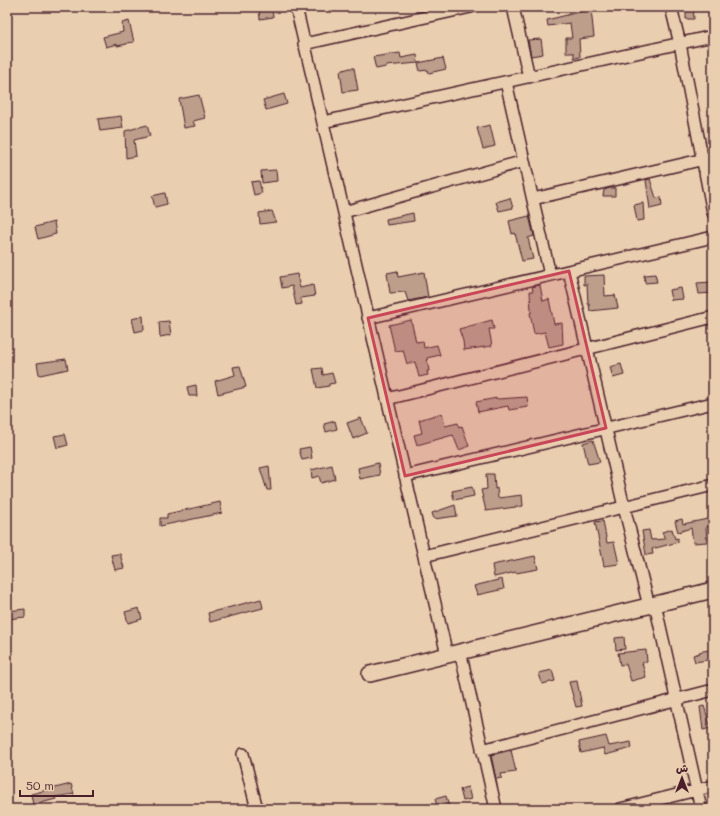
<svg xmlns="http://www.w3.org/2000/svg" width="720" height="816" font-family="Mali,'Playpen Sans Arabic',sans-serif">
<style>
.building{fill:#bc9e8b;stroke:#4a1f2b}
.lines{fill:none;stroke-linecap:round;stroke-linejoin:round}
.street-casing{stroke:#4a1f2b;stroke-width:14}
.secondary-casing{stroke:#4a1f2b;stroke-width:18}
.street{stroke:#e9cfb0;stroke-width:11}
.secondary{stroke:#e9cfb0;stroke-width:15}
.marked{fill:#ca4759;fill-opacity:0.2;stroke:#ca4759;stroke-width:3;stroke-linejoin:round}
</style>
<rect width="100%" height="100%" fill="#e9cfb0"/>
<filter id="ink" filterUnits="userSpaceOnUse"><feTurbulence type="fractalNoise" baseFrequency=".025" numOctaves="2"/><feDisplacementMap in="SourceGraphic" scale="8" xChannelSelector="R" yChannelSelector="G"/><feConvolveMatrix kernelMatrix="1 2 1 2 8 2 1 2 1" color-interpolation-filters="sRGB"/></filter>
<g filter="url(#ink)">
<path class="building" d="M686 7H693L694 19H686Z
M272 8 273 17 260 19 259 10Z
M591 9 594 37 579 39 580 57 574 58V53H566V38H572L570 23 548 26 547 20Z
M129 21 134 42 127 43V44L117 46V44L106 47 103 37 123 32 122 23Z
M541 39 543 54 531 56 528 40Z
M400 53 401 58 417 55 418 63 386 66V67L376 69 373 57Z
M443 58 446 69 429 73 428 70 420 71 418 63Z
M350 68H354L358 90 343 92 340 71Z
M284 94 287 104 266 110 263 100Z
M199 95 205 118 193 121 195 126 184 128 179 99Z
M121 116 123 128 100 131 98 119Z
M147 125 150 136 134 140 136 156 126 158 125 131Z
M490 125 495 146 483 149 477 128Z
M276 170 277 181 262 183 261 171Z
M650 179 656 198 661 197 662 206 650 209 646 180Z
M259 181 262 193 254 195 251 182Z
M610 188H615V196H603L604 190Z
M165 193 167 204 155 207 152 196Z
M510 198 513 208 499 211 496 202Z
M643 203 644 220 637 221 634 205Z
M272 211 276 222 260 224 259 213Z
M413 213 414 221 387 225 386 219Z
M529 216 534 236 528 238 533 259 522 261 515 233 512 234 509 221Z
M54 222 56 234 38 239 35 227Z
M397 271 398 277 424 272 428 297 408 301 405 292 390 293 387 273Z
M297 274 300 288 313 285 315 296 301 298 302 304 296 305 292 286 282 288 280 277Z
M655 274 657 282 645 283 644 275Z
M604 275 605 296 615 295 618 308 590 311 589 304H588L587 284 584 285V276Z
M711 282 712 293 699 294 697 283Z
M540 285 543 301 549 299 554 324 562 323 563 344 549 347 545 332 534 334 530 313H531L530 291H533L532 287Z
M681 288 683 299 671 300 669 290Z
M143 316 144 330 135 332 132 319Z
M411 320 416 342 423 341 424 348 437 345 440 355 427 358 429 371H427L428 375 419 377 415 362 407 364 403 350 395 351 389 325Z
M492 320 494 329H489L492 346 464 350 463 341 459 329Z
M169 321 171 335 160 337 159 322Z
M66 359 68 369 40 375 39 374 37 363Z
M621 364 624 375 613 378 610 367Z
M240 366 246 387 218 394 215 381 235 375 233 367Z
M322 368 323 375 332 373 335 383 329 384V386L317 388 313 369Z
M196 385 197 396H189L187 387Z
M527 397 528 407 509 410 508 406 478 412 476 402 497 398 498 399Z
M442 413 445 426 458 423 459 427 462 426 469 446 459 450 453 435 417 445 414 435 422 433 419 420Z
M361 418 367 433 353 439 347 423Z
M335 421 337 429 326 432 324 424Z
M65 434 68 445 57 448 54 436Z
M593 440 600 462 588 464 583 443Z
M310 447 312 458 302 460 299 449Z
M378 463 380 475 360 479 358 468Z
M332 465 335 479 321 483 319 476 312 478 311 470Z
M269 466 271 490H267L260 468Z
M486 474H494L495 489 497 488 498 498 522 495 523 506 486 511 481 490 487 489Z
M472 487 474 496 454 500 452 491Z
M220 502 222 513 160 526V518H167V514Z
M455 505 457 516 434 519 432 513Z
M713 518V526L706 527 707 542 693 543 691 528 678 532 675 521 682 519 683 524Z
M603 521 607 543 614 542 619 564 604 566 595 522Z
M672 529 675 539 678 538V542L652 549 653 554 646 555 642 531 649 530 651 540 665 539 662 532Z
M117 554H120L124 568 115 570 111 555Z
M535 556 538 569 516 573V572L494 577 492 565Z
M502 579 504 589 477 595 474 586Z
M261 599 263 608 210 622 208 613Z
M139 608 142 619 128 623 125 612Z
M25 609V617L7 619V611Z
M624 637 625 649 616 650 615 638Z
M713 649V659L695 662 693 655 700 653 699 652Z
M646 650 647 662 642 663 646 677 631 681 626 664 620 665 618 653Z
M552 670 555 681 542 684 539 673Z
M577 681 582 706 576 707 569 682Z
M704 706 711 728 703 730 700 707Z
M606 736 609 746 631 742 632 748 605 755 603 748 581 753 579 742Z
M511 750 516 772 501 774 502 778 496 779 491 755Z
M71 784 74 794 55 797 56 799 33 805 31 794Z
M468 787 471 799 463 801 460 789Z
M446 796 449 807 438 809 435 799Z"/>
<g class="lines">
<defs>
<path id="street" d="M296 7 447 655
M513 7 529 77
M671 7 680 44 713 213
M304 44 471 7
M506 82 550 275
M323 122 713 36
M533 199 713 157
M344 212 524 161
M569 271 624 507 649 606
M368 318 713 237
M387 399 713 317
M405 476 713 403
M424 556 713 485
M655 604 701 809
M460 651 496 809
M482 750 713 690
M243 754 257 809
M620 809 713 786"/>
<path id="secondary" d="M370 674 713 590"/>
</defs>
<use href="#street" class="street-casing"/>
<use href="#secondary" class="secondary-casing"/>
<use href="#street" class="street"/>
<use href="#secondary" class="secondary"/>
</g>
</g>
<path class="marked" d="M569 271 606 428 405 476 368 318Z"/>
<rect width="720" height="816" fill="none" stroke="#e9cfb0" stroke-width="24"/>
<rect x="12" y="12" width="696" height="792" fill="none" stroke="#4a1f2b" stroke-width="1.5" filter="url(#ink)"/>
<g transform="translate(682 778)" stroke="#e9cfb0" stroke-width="3" paint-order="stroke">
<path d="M0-3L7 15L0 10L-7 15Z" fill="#4a1f2b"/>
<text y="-6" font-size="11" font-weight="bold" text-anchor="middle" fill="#4a1f2b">ش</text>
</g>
<path d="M20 790v6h73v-6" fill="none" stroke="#4a1f2b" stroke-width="2"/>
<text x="26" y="790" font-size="12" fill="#4a1f2b" stroke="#e9cfb0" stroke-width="3" paint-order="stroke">50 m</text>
</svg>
